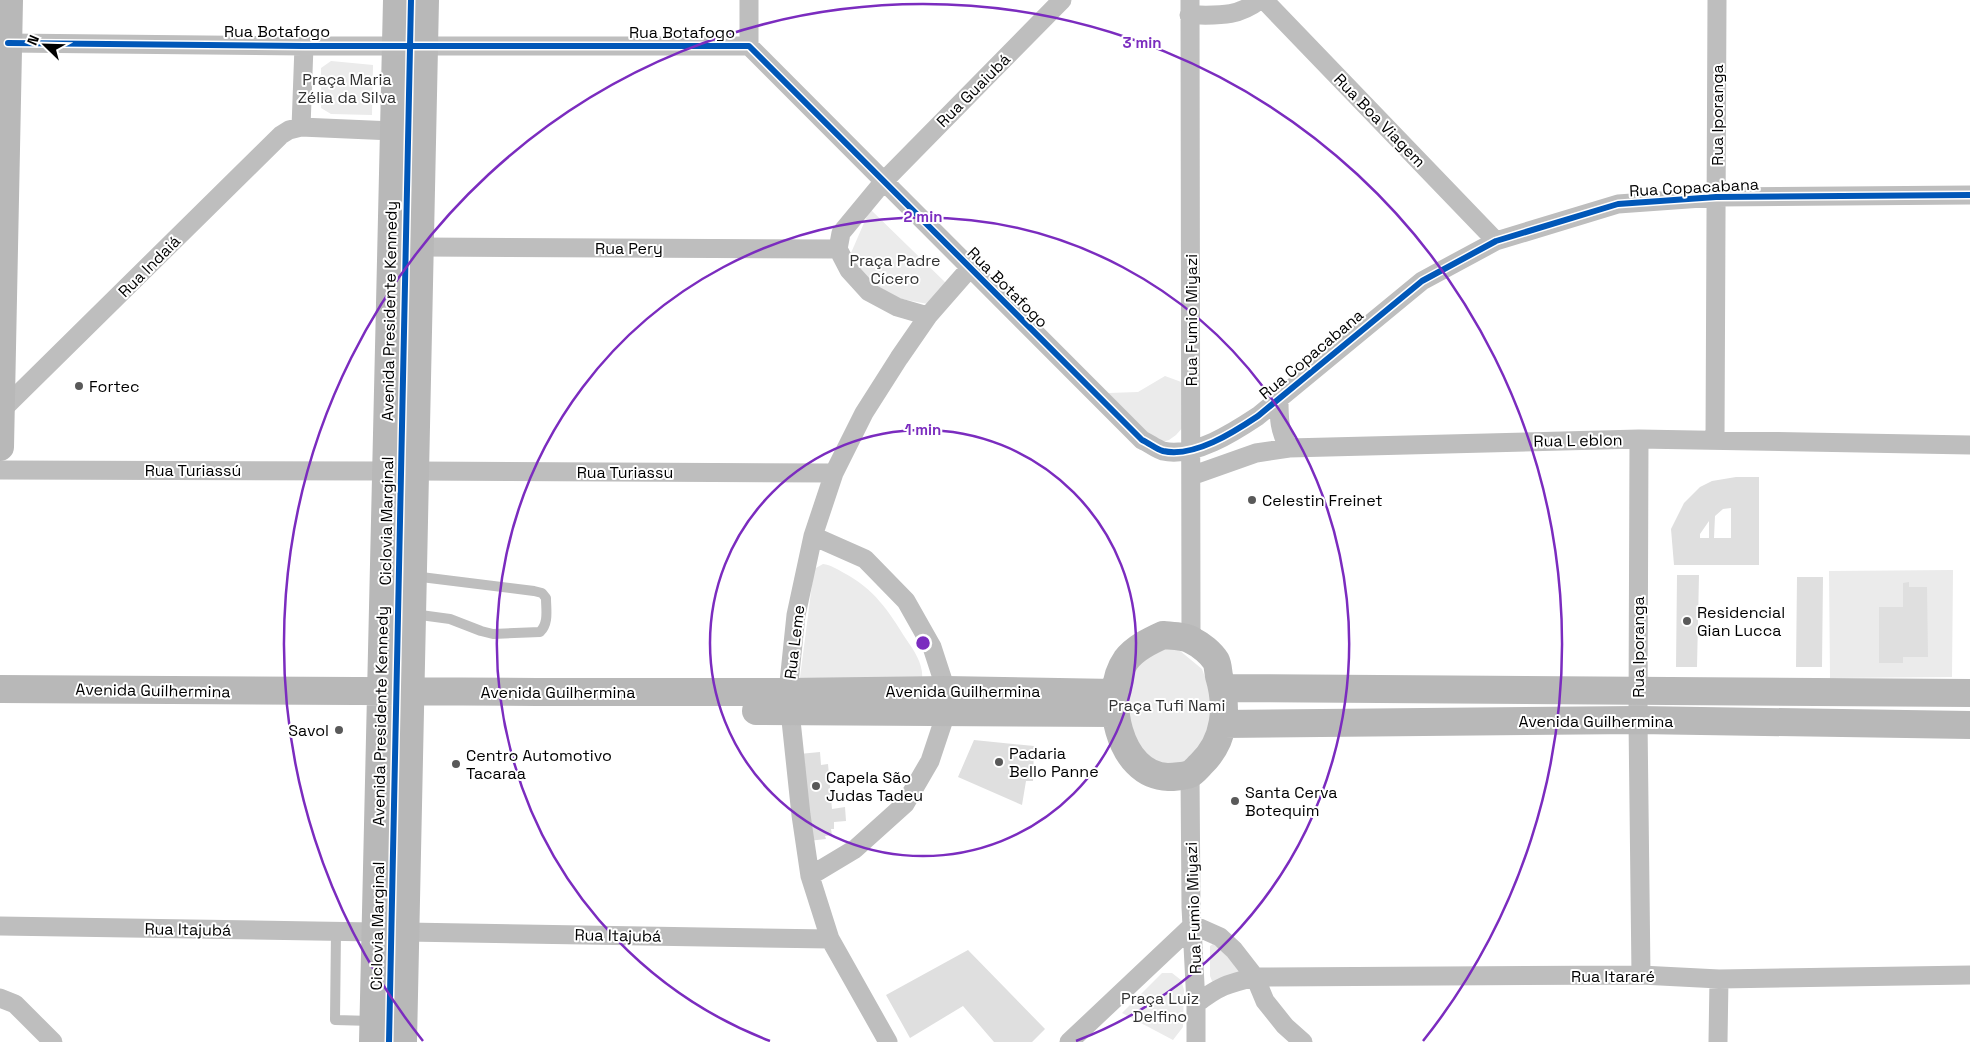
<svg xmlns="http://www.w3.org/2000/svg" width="1970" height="1042" font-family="'Space Grotesk',sans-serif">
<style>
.green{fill:#ebebeb}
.building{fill:#dfdfdf;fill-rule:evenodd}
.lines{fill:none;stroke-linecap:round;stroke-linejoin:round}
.lane{stroke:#bebebe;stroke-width:10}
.street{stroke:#bebebe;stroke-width:19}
.secondary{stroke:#b8b8b8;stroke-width:28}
.cycleway-casing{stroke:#fff;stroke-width:9}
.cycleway{stroke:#0057b8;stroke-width:6}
.ring{fill:none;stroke:#7b2cbf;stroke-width:2.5}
.poi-dot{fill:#595959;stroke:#fff;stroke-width:2}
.labels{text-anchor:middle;stroke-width:4;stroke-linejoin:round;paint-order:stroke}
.street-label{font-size:16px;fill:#000;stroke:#fff}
.park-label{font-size:16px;fill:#323232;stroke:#fff}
.poi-label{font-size:16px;fill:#000;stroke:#fff;text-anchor:start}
.centre{fill:#7b2cbf;stroke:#fff;stroke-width:2.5}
.ring-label{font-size:15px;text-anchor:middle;font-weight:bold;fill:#7b2cbf;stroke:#fff;stroke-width:4;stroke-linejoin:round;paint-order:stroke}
</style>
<rect width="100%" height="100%" fill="#fff"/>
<path class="green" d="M331 61 373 65 372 115 331 114 321 108V68Z
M870 209 947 284 933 305C892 297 868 297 851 253Z
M1165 376 1184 383V426L1176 435 1169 440 1162 442 1150 438 1108 393 1138 392Z
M823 564C831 565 837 569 844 573 874 589 888 610 906 639 915 652 924 665 922 681L799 685 814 569Z
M1953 570 1952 677 1830 678 1829 571Z
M1152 646 1179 650 1202 669 1209 688 1212 712 1205 738 1191 758 1176 770 1157 773 1123 723 1133 660Z
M1213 944C1221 948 1237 967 1242 974L1212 981 1210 976V946Z
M1162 973H1172L1181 980 1184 990 1183 1027 1173 1040 1122 1013Z"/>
<path class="building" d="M1736 477H1759V565H1674L1671 529 1684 503 1700 487 1712 481ZM1731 508V538H1714L1715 516 1723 509ZM1709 521V538H1700V534Z
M1677 575H1699L1697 667H1676Z
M1797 577H1823L1822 667H1796Z
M1909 582V587H1927L1928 657H1903V663H1879V607H1903V583Z
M974 740 1034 746 1033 781H1026L1022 805 958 777Z
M820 752 821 765 828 764 832 809 845 807 846 821 834 822V829H831L832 835 825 836 826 839 808 841 799 754Z
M968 950 1045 1029 1032 1042H994L963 1006 910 1038 886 995Z"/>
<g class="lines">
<path class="lane" d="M413 614 450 619 481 631 493 634 540 632C549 623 546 610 546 598L542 593 534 591 413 576
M336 931 335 1020 372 1021"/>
<path class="street" d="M1190 0 1191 639
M1264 0 1496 241
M1189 15C1218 15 1236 18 1260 0
M8 43 304 46H749L1142 440C1149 443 1156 449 1163 451 1194 458 1234 432 1258 416L1422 281 1496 241 1618 204 1716 197 1970 195
M749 46V0
M301 127 304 46
M420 247 838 249
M928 316 897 307 869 292 849 270 838 249 841 233 884 181 1062 0
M1279 399C1279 419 1279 430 1289 448
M1 411 281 135 289 130 301 127 393 131
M1639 439 1638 720 1641 975
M1715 440 1717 0
M0 470 385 471
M415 471 834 473
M1191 476 1256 453 1289 448 1639 439 1970 445
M1190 774 1191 907 1196 1004V1042
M810 876 855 849 905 804 930 761 943 722 946 690 932 647 906 601 865 559 813 536
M0 926 375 932
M406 932 830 939
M0 998 15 1004 53 1042
M1196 1004C1219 986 1227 984 1255 977L1641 975 1719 979 1970 975
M888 1042 830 939 810 876 801 815 788 692 796 615 813 536 834 473 864 413 899 358 928 316 970 268
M1069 1042 1193 925 1220 937 1234 950 1255 977 1265 1001 1285 1026 1303 1042
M1718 1042 1719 979"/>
<path class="secondary" d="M0 447 9 0
M1163 635C1172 636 1186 636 1193 641 1201 645 1211 653 1216 661 1218 665 1218 671 1219 676 1228 706 1226 740 1201 764 1198 767 1194 772 1190 774 1185 776 1173 777 1168 777 1118 776 1102 694 1126 660 1135 648 1150 641 1163 635Z
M1223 688C1472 692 1721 689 1970 693
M0 689 537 692H788L946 690 1115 693
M756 711 1115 713
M1223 724 1638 720 1970 725
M373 1042 397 0
M403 1042 425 0"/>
<defs>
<path id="cycleway" d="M8 43 304 46H749L1142 440C1149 443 1156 449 1163 451 1194 458 1234 432 1258 416L1422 281 1496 241 1618 204 1716 197 1970 195
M389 1042 411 0"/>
</defs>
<use href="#cycleway" class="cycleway-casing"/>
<use href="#cycleway" class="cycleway"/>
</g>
<g class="ring">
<circle cx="923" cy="643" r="213"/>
<path d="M770 1041A426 426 0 1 1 1076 1041"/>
<path d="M423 1041A639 639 0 1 1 1423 1041"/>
</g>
<g class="poi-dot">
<circle cx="79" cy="386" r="5"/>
<circle cx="1252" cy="500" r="5"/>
<circle cx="1687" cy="621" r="5"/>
<circle cx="339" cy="730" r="5"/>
<circle cx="999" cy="762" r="5"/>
<circle cx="456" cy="764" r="5"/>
<circle cx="816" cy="786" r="5"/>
<circle cx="1235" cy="801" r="5"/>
</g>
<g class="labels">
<g class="street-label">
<text x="277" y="37">Rua Botafogo</text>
<text x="682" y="38">Rua Botafogo</text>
<text transform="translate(973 90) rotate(-45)" y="6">Rua Guaiubá</text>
<text transform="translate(1717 115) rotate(-90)" y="6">Rua Iporanga</text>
<text transform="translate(1380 120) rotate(46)" y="6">Rua Boa Viagem</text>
<text transform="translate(1694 187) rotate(-3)" y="6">Rua Copacabana</text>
<text x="629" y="254">Rua Pery</text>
<text transform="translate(149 266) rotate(-45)" y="6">Rua Indaiá</text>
<text transform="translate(1008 287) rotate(45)" y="6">Rua Botafogo</text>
<text transform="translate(389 311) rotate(-89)" y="6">Avenida Presidente Kennedy</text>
<text transform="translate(1191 320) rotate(-90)" y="6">Rua Fumio Miyazi</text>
<text transform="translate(1311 354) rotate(-40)" y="6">Rua Copacabana</text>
<text transform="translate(1578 440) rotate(-1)" y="6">Rua L eblon</text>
<text x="193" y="476">Rua Turiassú</text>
<text x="625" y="478">Rua Turiassu</text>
<text transform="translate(386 521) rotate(-89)" y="6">Ciclovia Marginal</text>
<text transform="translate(794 642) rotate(-83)" y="6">Rua Leme</text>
<text transform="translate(1638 647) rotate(-90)" y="6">Rua Iporanga</text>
<text transform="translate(153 690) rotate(1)" y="6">Avenida Guilhermina</text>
<text x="963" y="697">Avenida Guilhermina</text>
<text x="558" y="698">Avenida Guilhermina</text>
<text transform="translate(380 716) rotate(-89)" y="6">Avenida Presidente Kennedy</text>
<text x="1596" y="727">Avenida Guilhermina</text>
<text transform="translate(1193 908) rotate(-92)" y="6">Rua Fumio Miyazi</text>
<text transform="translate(377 926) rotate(-89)" y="6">Ciclovia Marginal</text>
<text transform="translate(188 929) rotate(1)" y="6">Rua Itajubá</text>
<text transform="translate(618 935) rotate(1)" y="6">Rua Itajubá</text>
<text x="1613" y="982">Rua Itararé</text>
</g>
<g class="park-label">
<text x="347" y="85">Praça Maria<tspan x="347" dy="18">Zélia da Silva</tspan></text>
<text x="895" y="266">Praça Padre<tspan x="895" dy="18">Cícero</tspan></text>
<text x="1167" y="711">Praça Tufi Nami</text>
<text x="1160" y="1004">Praça Luiz<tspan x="1160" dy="18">Delfino</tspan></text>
</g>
<g class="poi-label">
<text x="89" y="392">Fortec</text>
<text x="1262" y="506">Celestin Freinet</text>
<text x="1697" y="618">Residencial<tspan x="1697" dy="18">Gian Lucca</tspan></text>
<text x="329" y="736" text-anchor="end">Savol</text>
<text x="1009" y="759">Padaria<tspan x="1009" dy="18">Bello Panne</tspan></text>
<text x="466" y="761">Centro Automotivo<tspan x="466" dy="18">Tacaraa</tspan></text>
<text x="826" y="783">Capela São<tspan x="826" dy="18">Judas Tadeu</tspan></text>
<text x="1245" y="798">Santa Cerva<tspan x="1245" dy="18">Botequim</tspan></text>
</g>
</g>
<circle cx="923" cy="643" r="8" class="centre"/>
<g class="ring-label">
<text x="1142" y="48">3 min</text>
<text x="923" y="222">2 min</text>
<text x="923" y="435">1 min</text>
</g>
<g transform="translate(45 45) rotate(293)" stroke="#ffffff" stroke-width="4" paint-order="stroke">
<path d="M0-4L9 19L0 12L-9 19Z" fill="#000000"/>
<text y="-8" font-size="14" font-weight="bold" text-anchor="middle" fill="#000000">N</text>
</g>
</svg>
